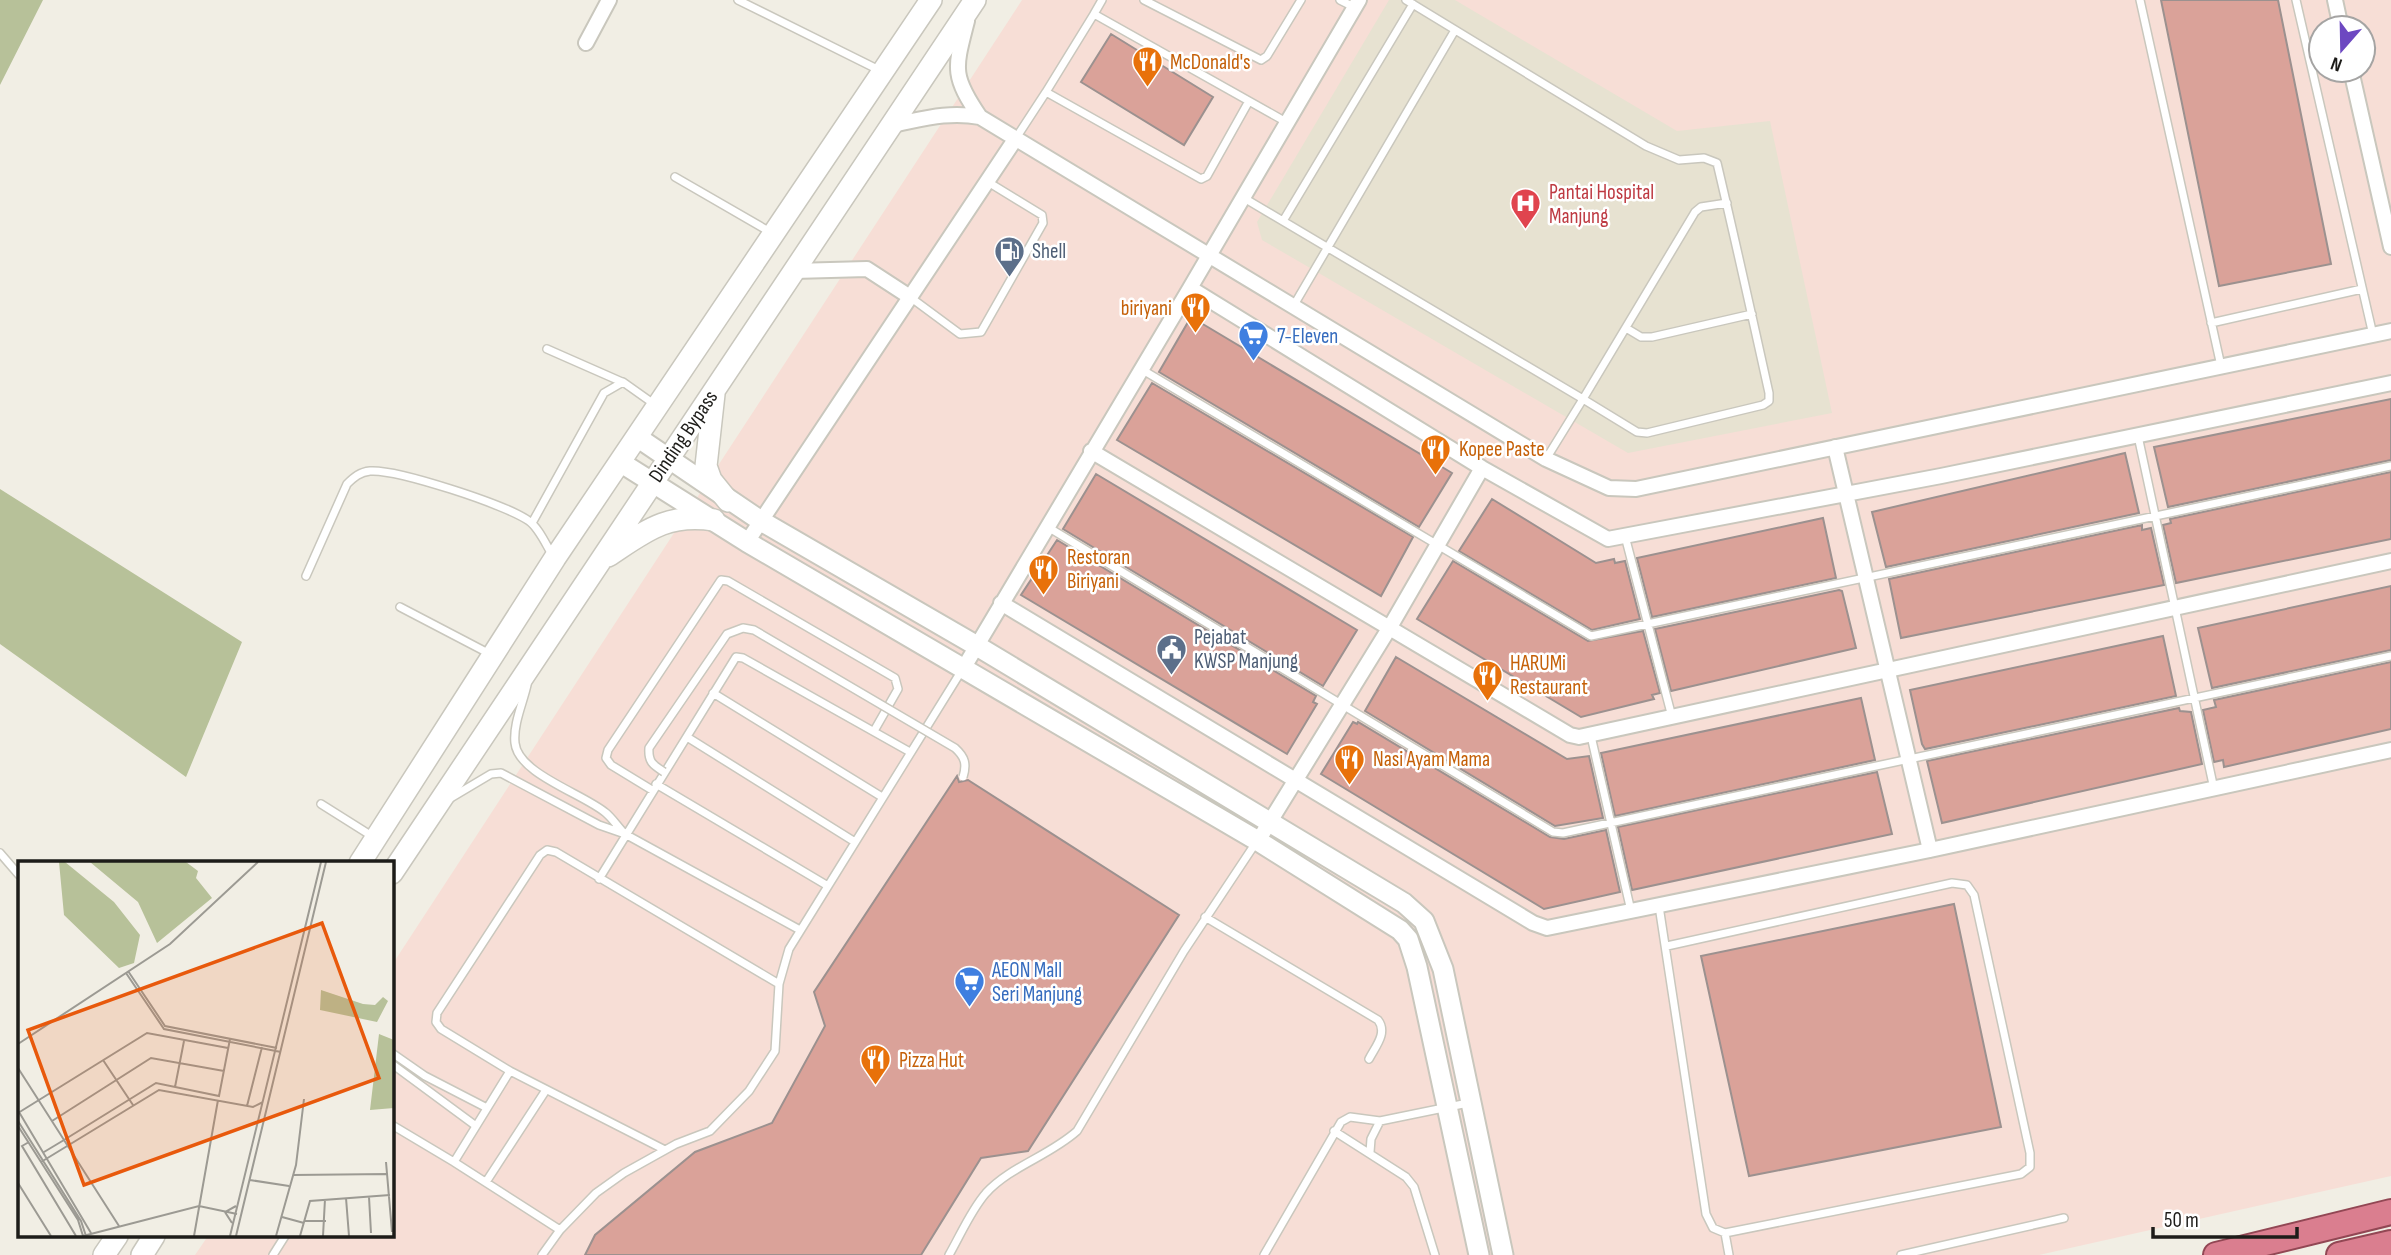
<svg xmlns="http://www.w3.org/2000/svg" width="2391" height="1255" font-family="'Sofia Sans Condensed',sans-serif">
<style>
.commercial{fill:#f7ded6;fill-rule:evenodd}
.built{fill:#e7e2d1}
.green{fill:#b7c199}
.building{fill:#daa299;stroke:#9c918f;stroke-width:2}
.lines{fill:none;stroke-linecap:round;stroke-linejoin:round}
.service-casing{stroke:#c9c7bd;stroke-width:10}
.minor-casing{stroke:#c9c7bd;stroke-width:18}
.tertiary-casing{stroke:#c9c7bd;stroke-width:23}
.secondary-casing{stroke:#c9c7bd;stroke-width:24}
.trunk-casing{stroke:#924754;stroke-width:28}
.service{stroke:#fff;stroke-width:7}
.minor{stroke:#fff;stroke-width:14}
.tertiary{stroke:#fff;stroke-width:19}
.secondary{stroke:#fff;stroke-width:21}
.trunk{stroke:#da7e8f;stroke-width:24}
.service-bridge-casing{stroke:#c9c7bd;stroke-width:10;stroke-linecap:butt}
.service-bridge{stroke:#fff;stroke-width:7}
.labels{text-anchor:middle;stroke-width:5;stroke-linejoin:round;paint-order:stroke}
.food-label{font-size:21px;fill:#c56008;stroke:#fff;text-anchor:start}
.health-label{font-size:21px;fill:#be3a42;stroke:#fff;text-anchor:start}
.service-label{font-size:21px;fill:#4e5e75;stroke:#fff;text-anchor:start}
.shop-label{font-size:21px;fill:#366cbe;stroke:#fff;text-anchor:start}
.street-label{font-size:21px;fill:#1d1c19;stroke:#fff}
.inset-road{fill:none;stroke:#9c9a93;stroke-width:2}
.view{fill:#e8590c;fill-opacity:0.15;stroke:#e8590c;stroke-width:3.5}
.inset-edge{fill:none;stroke:#1d1c19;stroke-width:3.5}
</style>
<rect width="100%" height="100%" fill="#f1eee4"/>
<path class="commercial" d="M1022 0H2391V1176L2039 1255H195L208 1236H392V965ZM2321 28H2363V70H2321Z"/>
<path class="built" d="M1389 0H1455L1677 131 1770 121 1832 413 1628 453 1262 240 1257 222Z"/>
<path class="green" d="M0 0H43L0 85Z
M0 489 242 642 186 777 0 644Z"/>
<path class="building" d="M2161 0H2278L2331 264 2219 286Z
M1111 34 1213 97 1184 145 1081 82Z
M1191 317 1452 473 1419 527 1159 372Z
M1152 383 1413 537 1381 596 1117 440Z
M2391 399V460L2168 507 2154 447Z
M2125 453 2139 513 1886 567 1872 512Z
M2391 472V539L2176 583 2163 525 2171 523 2170 519Z
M1096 474 1357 630 1323 686 1063 529Z
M1492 499 1596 563 1614 559 1615 563 1625 561 1640 619 1592 630 1459 551Z
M1823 518 1836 578 1652 617 1637 558Z
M2142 525V530L2151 528 2164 585 1901 638 1889 579Z
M1057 540 1316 696 1313 702 1317 704 1287 754 1021 595Z
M1453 561 1588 641 1643 631 1660 693 1652 695 1654 699 1581 717 1417 619Z
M2391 586V650L2212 688 2198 628Z
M1839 590 1842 591 1856 648 1671 691 1655 629Z
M2163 636 2176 696 1925 749 1922 744 1910 690Z
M1396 657 1567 759 1589 756 1603 818 1555 826 1365 711Z
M2391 662V729L2224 767 2223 760 2214 762 2203 710 2216 707 2214 700Z
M1861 698 1875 760 1615 816 1601 753Z
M2179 708 2180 711 2191 712 2202 764 1942 823 1927 761Z
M1353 722 1357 724 1358 722 1550 837 1564 839 1606 830 1620 892 1544 909 1321 774Z
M1877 772 1892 834 1632 890 1618 827Z
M957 776 959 782 968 780 1179 915 1028 1151 981 1158 921 1255H585L595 1235 695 1152 772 1123 825 1026 814 992Z
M1954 904 2001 1127 1749 1176 1701 956Z"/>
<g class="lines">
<defs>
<path id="service" d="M738 0 879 70
M1144 0 1261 60 1267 56 1301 0
M1340 0 1354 7
M1406 0 1646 146 1679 160 1704 158 1717 163C1735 239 1752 316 1769 393V401L1763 405 1647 433 1637 432 1583 399 1695 212 1701 207 1727 203
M2140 0 2221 366
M2296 0 2373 335
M1094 14 1102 0
M1249 101 1207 176 1201 179 1046 92 1094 14 1288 123
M1016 138 1046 92
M675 177 772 233
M1244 198 1583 399 1546 459
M1283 221 1413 4
M910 297 960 334 981 332 1043 223 1042 215 988 182
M1294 305 1455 30
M2211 323 2362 289
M1626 328 1641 337H1652L1752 314
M547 349 622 382
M1141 369 1591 636 2391 466
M2138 436 2214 789
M532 523 604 393 623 382 654 404
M1046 526 1553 832 1563 833 2391 656
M1625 536 1672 717
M306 576 347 484C354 477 360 472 370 471 397 469 507 505 529 521 539 528 546 545 553 556
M400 607 490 654
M527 685C523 703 513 724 515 743 518 774 584 794 606 813 613 819 618 827 624 833
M713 693 882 797
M1591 736 1631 911
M687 737 855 842
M656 784 828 886
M652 790 611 765 606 758 608 750 721 580 728 581 895 678 898 689 874 731
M449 799 491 774 501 773 599 825 625 834 800 930
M321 804 375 838
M0 853 19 875
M599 879 736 657 743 658 910 752
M1659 906 1706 1214 1713 1228 1725 1233 1729 1255
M1205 917 1378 1020C1388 1033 1375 1047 1369 1059
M1667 946 1952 883 1967 885 1974 895 2030 1153V1167L2021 1174 1725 1233
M392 1053 425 1076 487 1108
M392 1064 476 1126
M510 1071 665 1150
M1380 1121 1468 1103
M392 1125 454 1162 510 1071 441 1029 436 1022 437 1013 540 855 547 850 556 852 779 984
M1334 1131 1406 1177 1414 1187 1435 1255
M454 1162 560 1230
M486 1182 546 1090
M273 1255 285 1236
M542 1255 560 1230 596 1193 624 1173 676 1144 710 1131 749 1091 775 1051 779 984 789 949 962 670
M949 1255C960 1236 971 1210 986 1193 1011 1166 1049 1156 1077 1131L1184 951 1257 841
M1264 1255 1341 1122 1350 1117 1380 1121 1371 1139 1370 1152
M1901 1255 2064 1218"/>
<path id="minor" d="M2335 0 2341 28
M967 21C955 68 951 75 980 117
M586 43 609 0
M2351 70 2391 247
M892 125C923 119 948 111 980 117L1546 459 1609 488 1636 489 2391 331
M794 271 867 269 910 297
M1190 288 1359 0
M1835 447 1930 850
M1091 451 1570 735 1579 737 2391 561
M747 542 1016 138
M1001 603 1533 923 1547 928 1930 850 2391 750
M963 669 1190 288 1482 468 1608 539 1941 476 2391 383
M1258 841 1390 627 1482 468"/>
<path id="tertiary" d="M637 437 761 521 977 646 1404 903 1424 921 1443 969 1503 1255
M620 462 747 542 1258 841 1400 930 1408 939 1417 967 1479 1255"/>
<path id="secondary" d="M714 394 706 466 711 480 728 501
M608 556C646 531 666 513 714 520
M360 863 555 558 931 0
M392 873 975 0
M104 1255 117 1236
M142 1255 154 1236"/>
<path id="trunk" d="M2216 1255 2391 1212
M2339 1255 2391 1243"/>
</defs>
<use href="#service" class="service-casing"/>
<use href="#minor" class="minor-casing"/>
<use href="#tertiary" class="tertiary-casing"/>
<use href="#secondary" class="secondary-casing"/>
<use href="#trunk" class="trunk-casing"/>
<use href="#service" class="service"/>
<use href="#minor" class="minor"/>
<use href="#tertiary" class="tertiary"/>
<use href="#secondary" class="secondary"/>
<use href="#trunk" class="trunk"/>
<defs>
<path id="service-bridge" d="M664 772C653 765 648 762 649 748L727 634 743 628 754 630 955 748C965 757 967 764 963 777"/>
</defs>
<use href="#service-bridge" class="service-bridge-casing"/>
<use href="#service-bridge" class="service-bridge"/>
</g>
<defs>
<symbol id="restaurant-pin" viewBox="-11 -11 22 30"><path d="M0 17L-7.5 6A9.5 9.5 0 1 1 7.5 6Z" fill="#e8710a" stroke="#fff"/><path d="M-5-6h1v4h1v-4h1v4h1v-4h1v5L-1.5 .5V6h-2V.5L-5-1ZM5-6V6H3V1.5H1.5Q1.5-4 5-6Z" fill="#fff"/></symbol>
<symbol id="hospital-pin" viewBox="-11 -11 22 30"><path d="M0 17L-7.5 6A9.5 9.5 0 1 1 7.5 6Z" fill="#e0444e" stroke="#fff"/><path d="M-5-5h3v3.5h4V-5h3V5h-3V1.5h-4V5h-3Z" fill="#fff"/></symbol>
<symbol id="fuel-pin" viewBox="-11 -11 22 30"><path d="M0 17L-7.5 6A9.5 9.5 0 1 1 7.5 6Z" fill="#5c6f8a" stroke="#fff"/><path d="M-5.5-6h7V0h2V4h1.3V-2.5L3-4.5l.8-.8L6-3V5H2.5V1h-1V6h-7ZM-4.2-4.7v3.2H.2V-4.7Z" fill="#fff"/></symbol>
<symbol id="supermarket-pin" viewBox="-11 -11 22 30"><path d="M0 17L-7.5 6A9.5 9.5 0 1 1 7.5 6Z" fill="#3f7fe0" stroke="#fff"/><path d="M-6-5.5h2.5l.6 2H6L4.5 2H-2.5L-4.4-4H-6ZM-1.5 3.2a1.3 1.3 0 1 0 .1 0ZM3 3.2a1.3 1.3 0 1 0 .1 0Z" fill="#fff"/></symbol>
<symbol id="civic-pin" viewBox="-11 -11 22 30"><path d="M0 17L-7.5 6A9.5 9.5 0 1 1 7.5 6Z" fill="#5c6f8a" stroke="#fff"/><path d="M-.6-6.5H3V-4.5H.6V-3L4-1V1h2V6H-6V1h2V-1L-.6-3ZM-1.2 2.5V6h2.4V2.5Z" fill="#fff"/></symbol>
</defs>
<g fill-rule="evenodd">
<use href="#restaurant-pin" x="1130" y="44" width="35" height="47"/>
<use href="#hospital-pin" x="1508" y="186" width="35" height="47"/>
<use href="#fuel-pin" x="992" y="234" width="35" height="47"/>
<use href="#restaurant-pin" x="1178" y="290" width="35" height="47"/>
<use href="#supermarket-pin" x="1236" y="318" width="35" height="47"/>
<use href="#restaurant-pin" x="1418" y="432" width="35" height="47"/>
<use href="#restaurant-pin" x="1026" y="552" width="35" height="47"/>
<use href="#civic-pin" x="1154" y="632" width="35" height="47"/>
<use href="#restaurant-pin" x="1470" y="658" width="35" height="47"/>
<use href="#restaurant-pin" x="1332" y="742" width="35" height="47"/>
<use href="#supermarket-pin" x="952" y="964" width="35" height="47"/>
<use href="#restaurant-pin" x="858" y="1042" width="35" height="47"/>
</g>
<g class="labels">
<g class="food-label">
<text x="1170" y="69">McDonald's</text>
<text x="1172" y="315" text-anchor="end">biriyani</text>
<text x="1459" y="456">Kopee Paste</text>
<text x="1067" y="564">Restoran<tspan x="1067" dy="24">Biriyani</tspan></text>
<text x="1510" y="670">HARUMi<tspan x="1510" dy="24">Restaurant</tspan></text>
<text x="1373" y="766">Nasi Ayam Mama</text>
<text x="899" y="1067">Pizza Hut</text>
</g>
<g class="health-label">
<text x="1549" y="199">Pantai Hospital<tspan x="1549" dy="24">Manjung</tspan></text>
</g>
<g class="service-label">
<text x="1032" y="258">Shell</text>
<text x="1194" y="644">Pejabat<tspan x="1194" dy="24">KWSP Manjung</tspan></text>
</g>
<g class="shop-label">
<text x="1277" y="343">7-Eleven</text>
<text x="992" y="977">AEON Mall<tspan x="992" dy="24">Seri Manjung</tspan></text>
</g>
<g class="street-label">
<text transform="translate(683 436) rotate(-56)" y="7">Dinding Bypass</text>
</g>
</g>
<g transform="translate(18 861)">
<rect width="376" height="376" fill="#f1eee4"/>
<path d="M41 1H47L96 41 122 74 116 102 101 107 46 54ZM72 1H168L180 10 178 17 194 37 139 82 120 41ZM303 129 345 143 357 144 365 136 370 140 359 161 302 149ZM361 173 376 179V247L352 249Z" fill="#b7c199"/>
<path class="inset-road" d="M110 110 147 165 259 187M108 112 146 168 263 191M0 183 152 83 240 1M85 199 115 244M0 207 46 279 138 222 201 235 212 178M157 226 166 180M229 245 244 186M1 251 73 372M0 252 129 172 210 187M0 260 63 360 68 375M34 260 133 197 206 210M0 265 60 359 65 375M11 281 4 285 58 375M26 291 46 279 101 365M23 301 141 229 235 246 245 241M368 301 374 371M275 314 370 313M232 319 271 325M0 322 33 375M351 336 353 372M328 337 331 375M264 356 286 362M286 360H308M214 362 207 351 218 345M65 375 181 345 219 353M176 375 200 239M212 375 303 1M218 375 308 1M258 375 278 304 286 238M282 375 292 340 372 334M305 375 307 338"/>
<path class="view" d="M304 62 361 217 66 324 10 169Z"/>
<rect width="376" height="376" class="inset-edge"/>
</g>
<g transform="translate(2342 49) rotate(200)"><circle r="33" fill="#ffffff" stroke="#a5a4a3" stroke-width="2"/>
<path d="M0-5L12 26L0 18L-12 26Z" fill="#6d48c1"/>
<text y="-10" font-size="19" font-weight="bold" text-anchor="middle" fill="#1d1c19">N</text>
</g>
<path d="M2153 1227v10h144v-10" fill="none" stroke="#1d1c19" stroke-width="3.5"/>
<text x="2164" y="1227" font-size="21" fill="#1d1c19" stroke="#ffffff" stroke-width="5" paint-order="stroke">50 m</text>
</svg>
